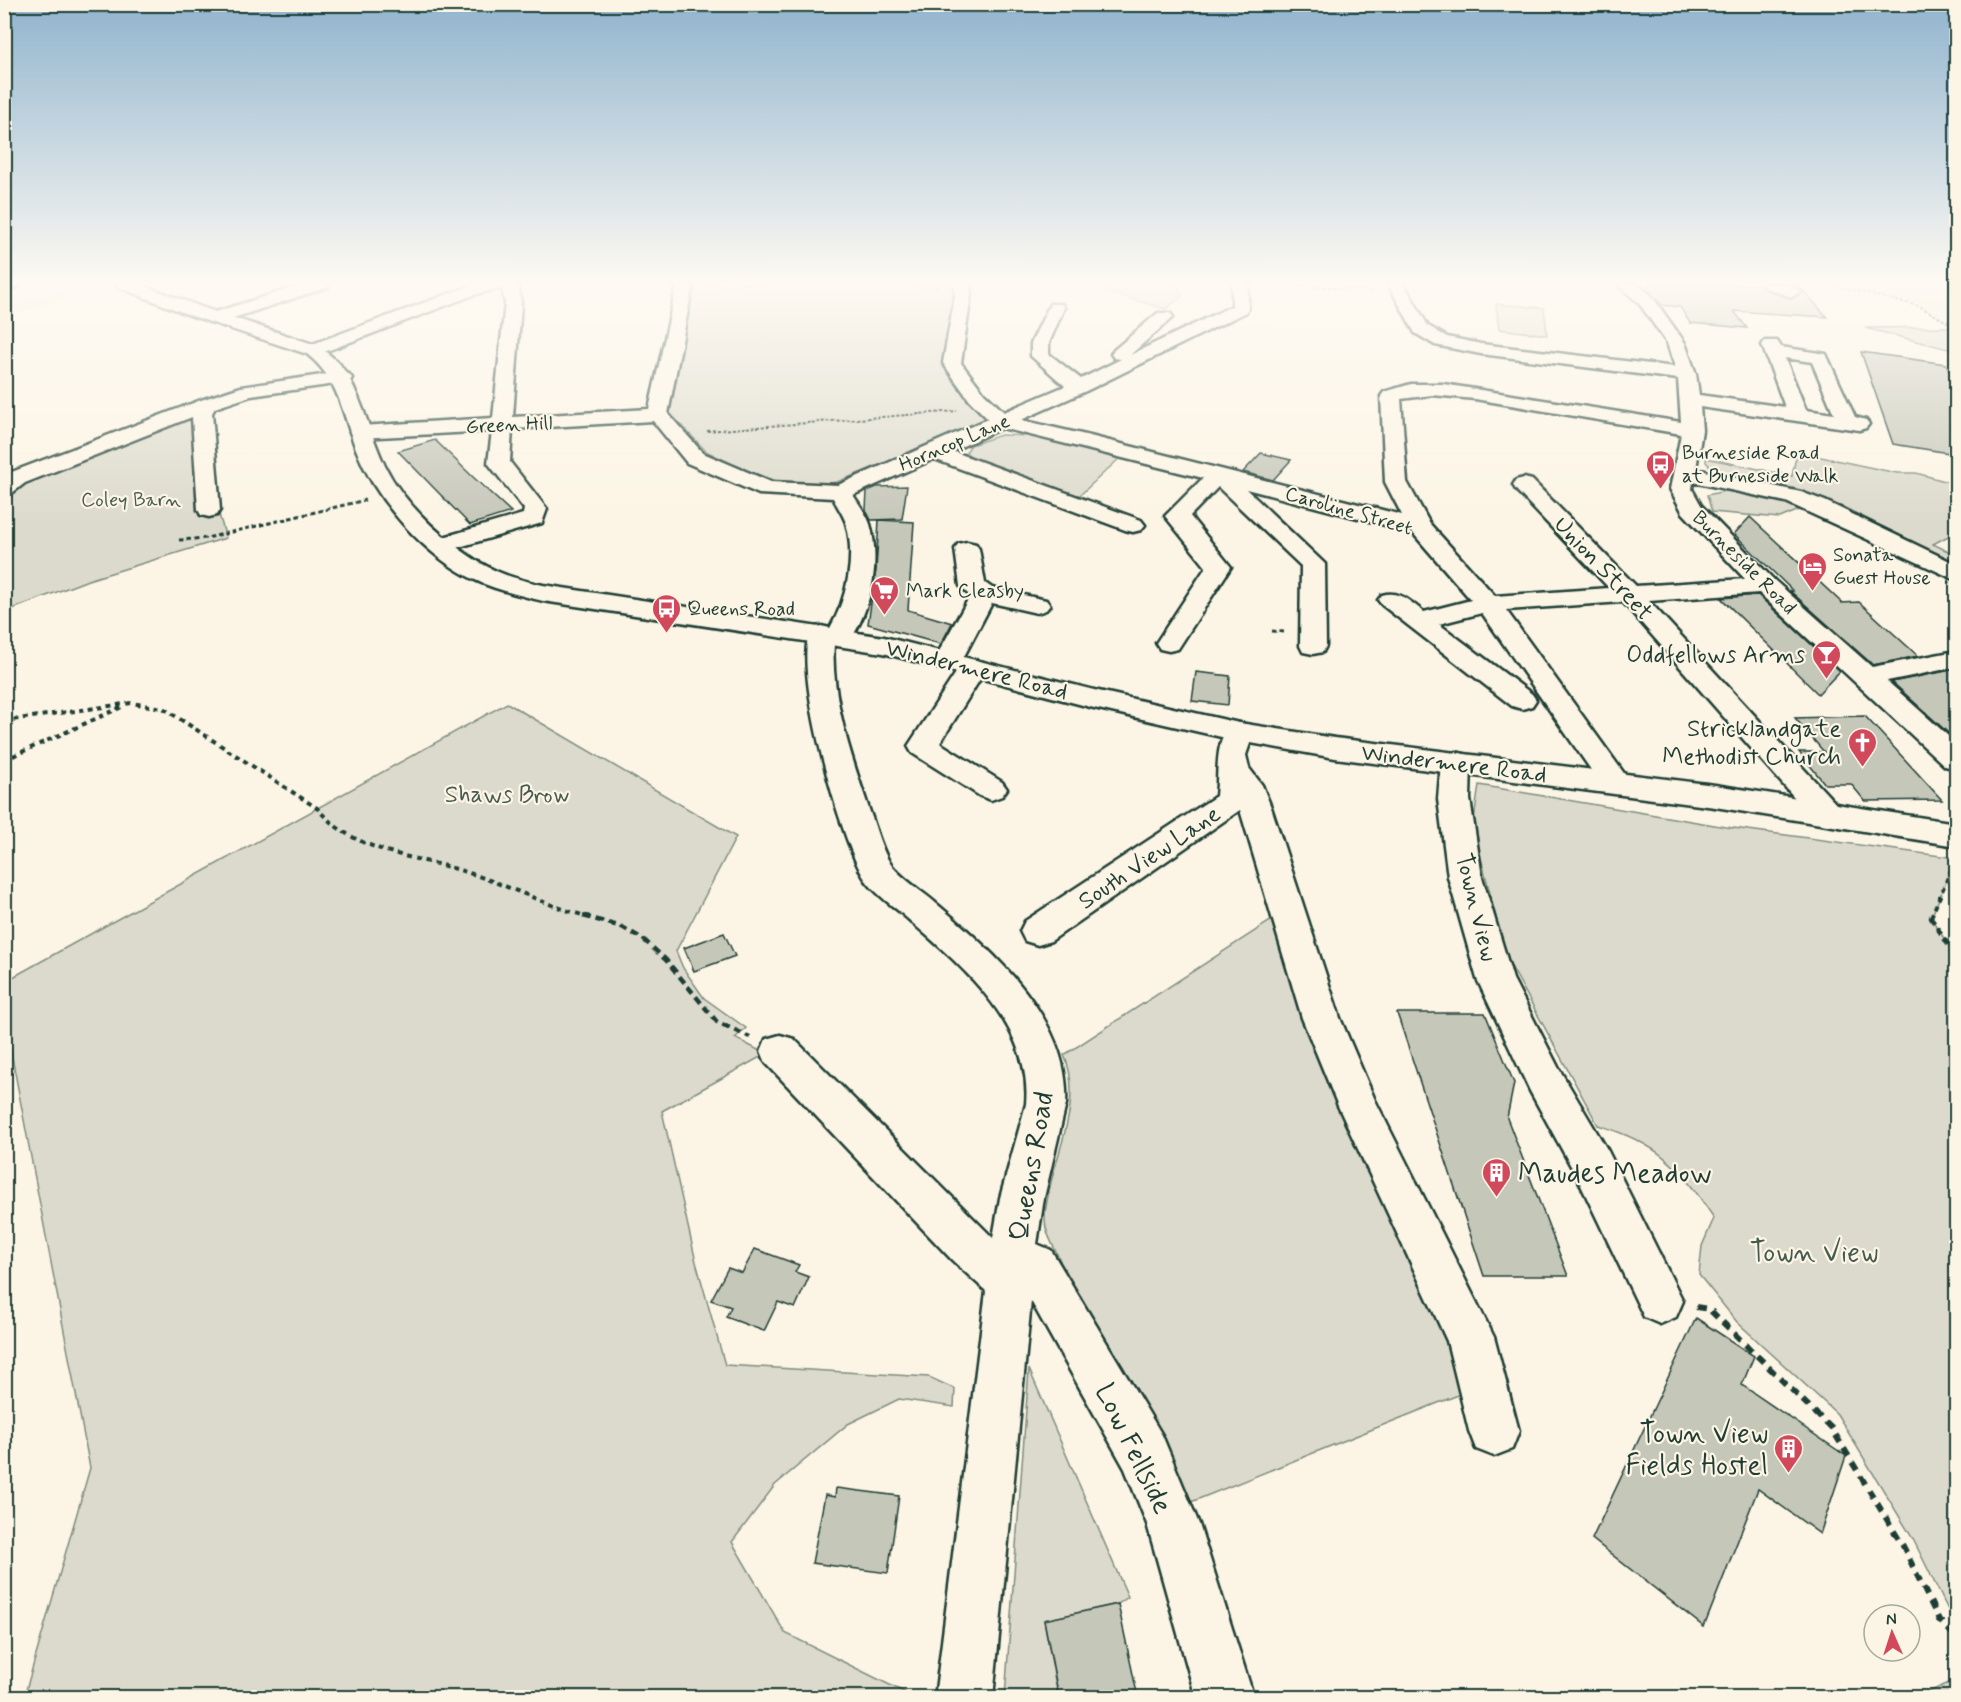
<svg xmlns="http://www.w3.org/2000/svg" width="1961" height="1702" font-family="Mynerve,sans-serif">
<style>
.built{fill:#ece7d8}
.green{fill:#dcdacc;stroke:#7e8c80;stroke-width:1.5}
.building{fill:#c5c7b9;stroke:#1f3d34;stroke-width:1.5}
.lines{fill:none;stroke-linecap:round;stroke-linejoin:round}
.minor-casing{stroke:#1f3d34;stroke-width:5}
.highway-casing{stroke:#1f3d34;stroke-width:5}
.path-far4{stroke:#1f3d34;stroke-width:2;stroke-dasharray:3 2;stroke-linecap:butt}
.path-far3{stroke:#1f3d34;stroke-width:3;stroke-dasharray:4.5 3;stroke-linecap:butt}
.path-far2{stroke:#1f3d34;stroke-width:4;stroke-dasharray:5 4.5;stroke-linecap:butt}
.path-far1{stroke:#1f3d34;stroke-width:4.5;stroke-dasharray:8 5;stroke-linecap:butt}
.path{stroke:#1f3d34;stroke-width:6;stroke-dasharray:9 7;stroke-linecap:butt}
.minor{fill:#fcf5e5;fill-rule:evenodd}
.highway{fill:#fcf5e5;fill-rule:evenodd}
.labels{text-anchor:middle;stroke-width:4.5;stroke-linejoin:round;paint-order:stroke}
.far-street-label{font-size:20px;fill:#1f3d34;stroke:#fcf5e5}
.far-poi-label{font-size:20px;fill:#1f3d34;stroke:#fcf5e5;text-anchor:start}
.far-park-label{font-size:20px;fill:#455c52;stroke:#fcf5e5}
.street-label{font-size:24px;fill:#1f3d34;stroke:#fcf5e5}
.poi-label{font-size:24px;fill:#1f3d34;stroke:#fcf5e5;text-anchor:end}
.park-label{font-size:24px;fill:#455c52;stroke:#fcf5e5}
.near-street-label{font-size:28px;fill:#1f3d34;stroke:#fcf5e5}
.near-poi-label{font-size:28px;fill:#1f3d34;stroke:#fcf5e5;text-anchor:start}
.near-park-label{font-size:28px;fill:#455c52;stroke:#fcf5e5}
</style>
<rect width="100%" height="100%" fill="#fcf5e5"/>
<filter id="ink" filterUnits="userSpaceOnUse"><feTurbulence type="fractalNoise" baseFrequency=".0167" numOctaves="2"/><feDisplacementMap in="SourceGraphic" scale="12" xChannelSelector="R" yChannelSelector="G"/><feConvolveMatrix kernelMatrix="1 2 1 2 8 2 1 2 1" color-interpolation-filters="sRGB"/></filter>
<g filter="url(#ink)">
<path class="built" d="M84 284H99L103 288 5 317V306Z
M1837 284H1951L1956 307V322L1949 321 1922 305Z"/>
<path class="green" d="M695 284H957L948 364 989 421 837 482 805 486 773 480 738 467 706 451 666 409Z
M1102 284H1177L1182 296 1166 309 1103 291Z
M1496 304 1544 308 1547 335 1499 329Z
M1950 327 1956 330V351L1865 328Z
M188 411 198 421 199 516 218 511 226 538 88 580 5 612V480Z
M1001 435 1032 436 1121 457 1079 496 975 461 966 452 971 445Z
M1797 452 1897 473H1916L1956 484V532L1933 544 1956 555V563L1843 507 1792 490 1724 474 1713 470 1706 462V458L1792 476Z
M1725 491 1756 494 1804 508 1780 518 1712 512 1707 495Z
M507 703 736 837 676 951 683 968 704 998 746 1028 735 1038 766 1054 662 1111 696 1262 725 1365 929 1377 955 1389 954 1407 899 1399 848 1424 775 1485 732 1542 785 1633 914 1697H24L90 1468 5 1020 4 982Z
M1479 785 1726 827 1956 858 1931 918 1956 957V1626L1913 1539 1837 1414 1737 1322 1699 1275 1702 1246 1714 1218C1679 1166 1660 1144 1598 1125L1506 957 1473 826Z
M1281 914 1468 1391 1191 1502 1061 1263C1057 1252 1049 1240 1046 1228 1043 1214 1048 1197 1051 1182 1061 1142 1082 1095 1064 1055Z
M1029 1369 1128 1597 1118 1604 1044 1620 1058 1697H1005Z
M1956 1680V1697H1917Z"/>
<path class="building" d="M1649 284H1760L1763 289 1791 299 1802 292 1793 284H1797L1827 317 1734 311 1747 328 1690 323 1680 307 1661 305 1648 290Z
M1861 352 1946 364 1956 386V454L1893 444Z
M435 440 473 477 511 512 470 525 398 451Z
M1261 453 1291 460 1273 480 1243 472Z
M907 486 902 519 871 520 866 510 867 491 877 487Z
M1750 517 1842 603 1859 602 1918 656 1873 665 1790 591H1793L1734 534Z
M879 520 914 522 908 610 952 623 941 644 868 624 876 570Z
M1758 595 1840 671 1818 694 1721 598Z
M1956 669V740L1892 682Z
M1196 672 1230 676 1228 705 1192 701Z
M1865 716 1942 800 1865 801 1851 784H1825L1799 752H1824L1795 718Z
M724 933 735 956 694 971 684 948Z
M1397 1013H1485L1514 1083 1507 1118 1568 1276H1484Z
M755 1249 799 1265 795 1272 809 1277 795 1308 778 1302 764 1331 726 1317 731 1307 711 1300 728 1268 742 1273Z
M1696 1318 1754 1356 1742 1385 1846 1456 1820 1534 1758 1489 1704 1627 1592 1539Z
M836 1488 899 1496 888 1573 812 1563 825 1495 835 1497Z
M1118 1604 1138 1698H1059L1044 1620Z"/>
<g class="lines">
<defs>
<path id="minor" d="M4 284H20L18 287 4 291Z
M305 284H330L328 287 221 322H209L206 318 209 314Z
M475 284H518L521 303 513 417 649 409 677 284H693L668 414 703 453 771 482 838 485 988 419 970 401 943 363 955 295 954 284H970L971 295 961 363 984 393 1004 412 1065 386 1031 356V343L1050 304H1062L1064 308 1049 343V354L1081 379 1121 359 1114 358 1111 354 1114 350 1158 313H1170L1173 317 1130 355 1232 306V284H1248V308L1246 312 1086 391 1021 420 1090 436 1402 515 1385 482 1381 396 1384 392 1411 384H1443L1681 422 1678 379 1481 354 1435 345 1415 333 1388 284H1404L1428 326 1447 337 1481 344 1675 367 1667 343 1639 303 1617 284H1636L1651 295 1685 343 1696 374 1699 395 1785 407 1762 345 1765 341H1777L1781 347 1826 354 1855 417 1866 420 1869 424 1866 428 1859 430 1700 407 1702 430 1696 469 1801 492 1825 501 1956 564V580L1786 502 1693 482 1692 489 1701 505 1774 580 1872 667 1956 651V667L1887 681 1956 743V769L1945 766 1759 593 1649 601 1837 805 1842 813 1837 821 1826 824 1815 821 1623 602 1506 610 1631 783 1627 790 1616 793 1605 790 1482 613 1439 624 1532 694 1536 700 1532 706 1522 709 1512 706 1382 605 1378 600 1382 595C1400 590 1410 602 1424 612L1471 600 1412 532 1246 489 1325 564 1326 646 1323 652 1313 654 1303 652 1300 646 1301 566 1218 487 1190 516 1231 567 1178 649 1169 651 1160 649 1156 643 1206 567 1165 516 1203 478 1002 428 952 451 1141 520 1145 525 1141 530 1133 532 1125 530 934 459 853 495C859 504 866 513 870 524 881 562 871 611 848 643L834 644C830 697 853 762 870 812 876 828 881 848 890 863 899 877 925 893 938 905 996 954 1071 1021 1066 1104L1044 1198 1037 1244 1051 1250 1162 1435 1199 1524 1254 1698H1196L1147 1524 1125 1469 1031 1301 993 1698H935L986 1291 953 1261 766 1063 761 1051 766 1039 780 1035 794 1039 993 1238 1000 1198 1026 1104C1033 1026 962 966 908 919 895 907 875 894 865 879 842 845 789 661 812 628L821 626 830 628C847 599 856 557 846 523 843 514 837 506 833 498L759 494 687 463 653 421 512 429 510 462 547 509 542 523 449 550 441 552 433 550 429 545 433 540 523 514 524 509 488 463 492 431 360 438 353 436 350 432 353 428 360 426 493 418 505 303 502 288 476 294 319 354H307L304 350 307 346ZM1785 358 1812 362 1834 414 1806 410ZM1432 395 1475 399 1681 434 1670 489 1683 513 1745 579 1636 586 1532 480 1524 478 1516 480 1513 485 1516 490 1609 588 1495 596 1430 524 1407 482 1401 399Z
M1762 284C1775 284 1791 281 1800 292L1792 297 1764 287Z
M342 372 349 374 352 378 349 382 251 396 215 408 212 413 220 510 217 515 209 517 201 515 198 510 192 417 25 483 12 493 4 495V477L9 473 201 400 241 387Z
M967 542 976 544 979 549 985 583 992 588 1046 600 1050 605 1046 610 1037 613 992 603 961 662 957 668 947 670 937 668 933 662 970 596 960 586 955 549 958 544Z
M973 660 983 662 987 668 940 743 1002 782 1007 789 1002 796 991 800 980 796 912 753 908 746 963 662Z
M1239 723 1249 725 1254 732 1246 755 1249 768 1262 785 1271 807 1340 1018 1375 1100 1494 1337 1519 1431 1512 1449 1494 1456 1476 1449 1469 1431 1447 1341 1338 1106 1302 1018 1240 810 1051 941 1038 945 1025 941 1020 931 1025 921 1216 796C1219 771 1214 748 1229 725Z
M1456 752 1467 755 1471 762 1470 799 1482 877 1513 979 1558 1067 1608 1151 1683 1301 1676 1317 1660 1324 1644 1317 1578 1179 1530 1091 1477 979 1448 877 1438 799 1441 762 1445 755Z"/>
<path id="highway" d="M116 284H140L204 308 319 346 339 363 348 376C364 405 371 437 385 466 404 505 452 549 490 568 507 577 525 581 543 585L884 637 1094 690 1239 723 1335 738 1715 785 1956 823V846L1715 807 1335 758 1239 741 1094 708 883 653 543 601C520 595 495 590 473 579 423 554 376 501 356 449 342 412 339 379 307 354L192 316 118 287Z"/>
</defs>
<use href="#minor" class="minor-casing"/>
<use href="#highway" class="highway-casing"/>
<path class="path-far4" d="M901 284 939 287
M1283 284 1373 291
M1828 284 1919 306 1956 327
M1954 284 1956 297
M707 431 957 411"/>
<path class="path-far3" d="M179 540 207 538 365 500
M1272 631 1284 632"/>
<path class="path-far2" d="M4 721 131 703 163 708 317 808C324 816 332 824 341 830 379 856 429 859 472 874 512 887 549 907 590 917
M4 760 124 706
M1931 917 1954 863"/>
<path class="path-far1" d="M583 916 622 927 643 939 666 960 717 1022 750 1037
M1932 916 1931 918 1956 957"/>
<path class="path" d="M1696 1307 1709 1309 1832 1429 1903 1546 1939 1620 1956 1637"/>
<use href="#minor" class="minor"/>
<use href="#highway" class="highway"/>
</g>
</g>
<linearGradient id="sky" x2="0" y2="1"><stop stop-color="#91b4ce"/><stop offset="0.54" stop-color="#fefaf3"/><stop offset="1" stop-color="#fefaf3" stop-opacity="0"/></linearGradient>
<rect width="1961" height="523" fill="url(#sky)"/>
<defs>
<symbol id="bus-pin" viewBox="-11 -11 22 30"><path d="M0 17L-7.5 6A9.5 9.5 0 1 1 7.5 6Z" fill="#d1495b" stroke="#fcf5e5"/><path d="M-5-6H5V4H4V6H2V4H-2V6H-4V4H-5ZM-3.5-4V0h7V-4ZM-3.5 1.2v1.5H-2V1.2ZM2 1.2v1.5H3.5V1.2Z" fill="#fff"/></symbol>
<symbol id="hotel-pin" viewBox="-11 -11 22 30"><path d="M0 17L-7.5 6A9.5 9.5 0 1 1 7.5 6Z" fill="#d1495b" stroke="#fcf5e5"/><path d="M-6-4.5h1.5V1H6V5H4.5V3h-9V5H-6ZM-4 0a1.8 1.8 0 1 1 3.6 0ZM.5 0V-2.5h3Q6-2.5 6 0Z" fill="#fff"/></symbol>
<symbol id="supermarket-pin" viewBox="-11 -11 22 30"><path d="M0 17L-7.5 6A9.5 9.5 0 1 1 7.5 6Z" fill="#d1495b" stroke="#fcf5e5"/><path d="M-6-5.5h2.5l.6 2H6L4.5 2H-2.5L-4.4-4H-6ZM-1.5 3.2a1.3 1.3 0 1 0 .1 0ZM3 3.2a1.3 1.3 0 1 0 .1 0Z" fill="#fff"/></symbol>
<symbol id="bar-pin" viewBox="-11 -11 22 30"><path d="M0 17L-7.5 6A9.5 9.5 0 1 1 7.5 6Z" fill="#d1495b" stroke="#fcf5e5"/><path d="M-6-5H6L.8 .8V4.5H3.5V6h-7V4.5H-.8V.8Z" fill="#fff"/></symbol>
<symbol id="church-pin" viewBox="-11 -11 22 30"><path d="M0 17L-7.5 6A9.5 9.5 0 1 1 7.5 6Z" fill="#d1495b" stroke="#fcf5e5"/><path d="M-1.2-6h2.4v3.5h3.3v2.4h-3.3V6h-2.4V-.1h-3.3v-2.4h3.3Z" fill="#fff"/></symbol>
<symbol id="building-pin" viewBox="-11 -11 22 30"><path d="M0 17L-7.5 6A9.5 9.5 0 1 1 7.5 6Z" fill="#d1495b" stroke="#fcf5e5"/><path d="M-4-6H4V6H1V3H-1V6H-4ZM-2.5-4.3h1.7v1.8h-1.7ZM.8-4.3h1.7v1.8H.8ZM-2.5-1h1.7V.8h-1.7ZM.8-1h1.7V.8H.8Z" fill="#fff"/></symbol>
</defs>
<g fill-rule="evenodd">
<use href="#bus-pin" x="1644" y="448" width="33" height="45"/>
<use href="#hotel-pin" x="1796" y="550" width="33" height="45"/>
<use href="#supermarket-pin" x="868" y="574" width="33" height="45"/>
<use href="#bus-pin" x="650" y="592" width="33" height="45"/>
<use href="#bar-pin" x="1810" y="638" width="33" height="45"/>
<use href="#church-pin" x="1846" y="726" width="33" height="45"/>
<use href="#building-pin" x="1480" y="1156" width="33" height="45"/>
<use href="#building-pin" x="1772" y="1432" width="33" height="45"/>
</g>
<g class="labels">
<g class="far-street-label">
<text transform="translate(509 424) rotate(-3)" y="7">Green Hill</text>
<text transform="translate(954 442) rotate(-23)" y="7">Horncop Lane</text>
<text transform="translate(1349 510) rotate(16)" y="7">Caroline Street</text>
<text transform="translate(1745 562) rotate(45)" y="7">Burneside Road</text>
</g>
<g class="far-poi-label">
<text x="1682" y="459">Burneside Road<tspan x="1682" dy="23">at Burneside Walk</tspan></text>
<text x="1833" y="561">Sonata<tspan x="1833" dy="23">Guest House</tspan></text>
<text x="906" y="597">Mark Cleasby</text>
<text x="687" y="615">Queens Road</text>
</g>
<g class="far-park-label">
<text x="131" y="506">Coley Barn</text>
</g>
<g class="street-label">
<text transform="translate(1604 568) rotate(47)" y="8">Union Street</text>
<text transform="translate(977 669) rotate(14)" y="8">Windermere Road</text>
<text transform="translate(1454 763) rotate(7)" y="8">Windermere Road</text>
<text transform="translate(1149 857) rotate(-34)" y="8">South View Lane</text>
<text transform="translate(1477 907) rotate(76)" y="8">Town View</text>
</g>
<g class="poi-label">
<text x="1805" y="662">Oddfellows Arms</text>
<text x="1841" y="736">Stricklandgate<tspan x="1841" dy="28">Methodist Church</tspan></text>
</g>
<g class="park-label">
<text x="507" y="802">Shaws Brow</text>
</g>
<g class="near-street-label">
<text transform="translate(1030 1166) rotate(-80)" y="10">Queens Road</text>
<text transform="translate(1135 1448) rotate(64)" y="10">Low Fellside</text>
</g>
<g class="near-poi-label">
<text x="1518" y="1182">Maudes Meadow</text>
<text x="1768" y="1442" text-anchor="end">Town View<tspan x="1768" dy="32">Fields Hostel</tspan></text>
</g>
<g class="near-park-label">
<text x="1814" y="1261">Town View</text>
</g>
</g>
<rect width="1961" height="1702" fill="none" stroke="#fcf5e5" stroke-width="24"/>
<rect x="12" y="12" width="1937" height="1678" fill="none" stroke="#1f3d34" stroke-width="2" filter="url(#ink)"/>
<g transform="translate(1892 1633) rotate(357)"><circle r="28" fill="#fcf5e5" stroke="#a4ab9e" stroke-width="1.5"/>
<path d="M0-4.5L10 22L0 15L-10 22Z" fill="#d1495b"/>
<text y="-9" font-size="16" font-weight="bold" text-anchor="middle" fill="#1f3d34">N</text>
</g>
</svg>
